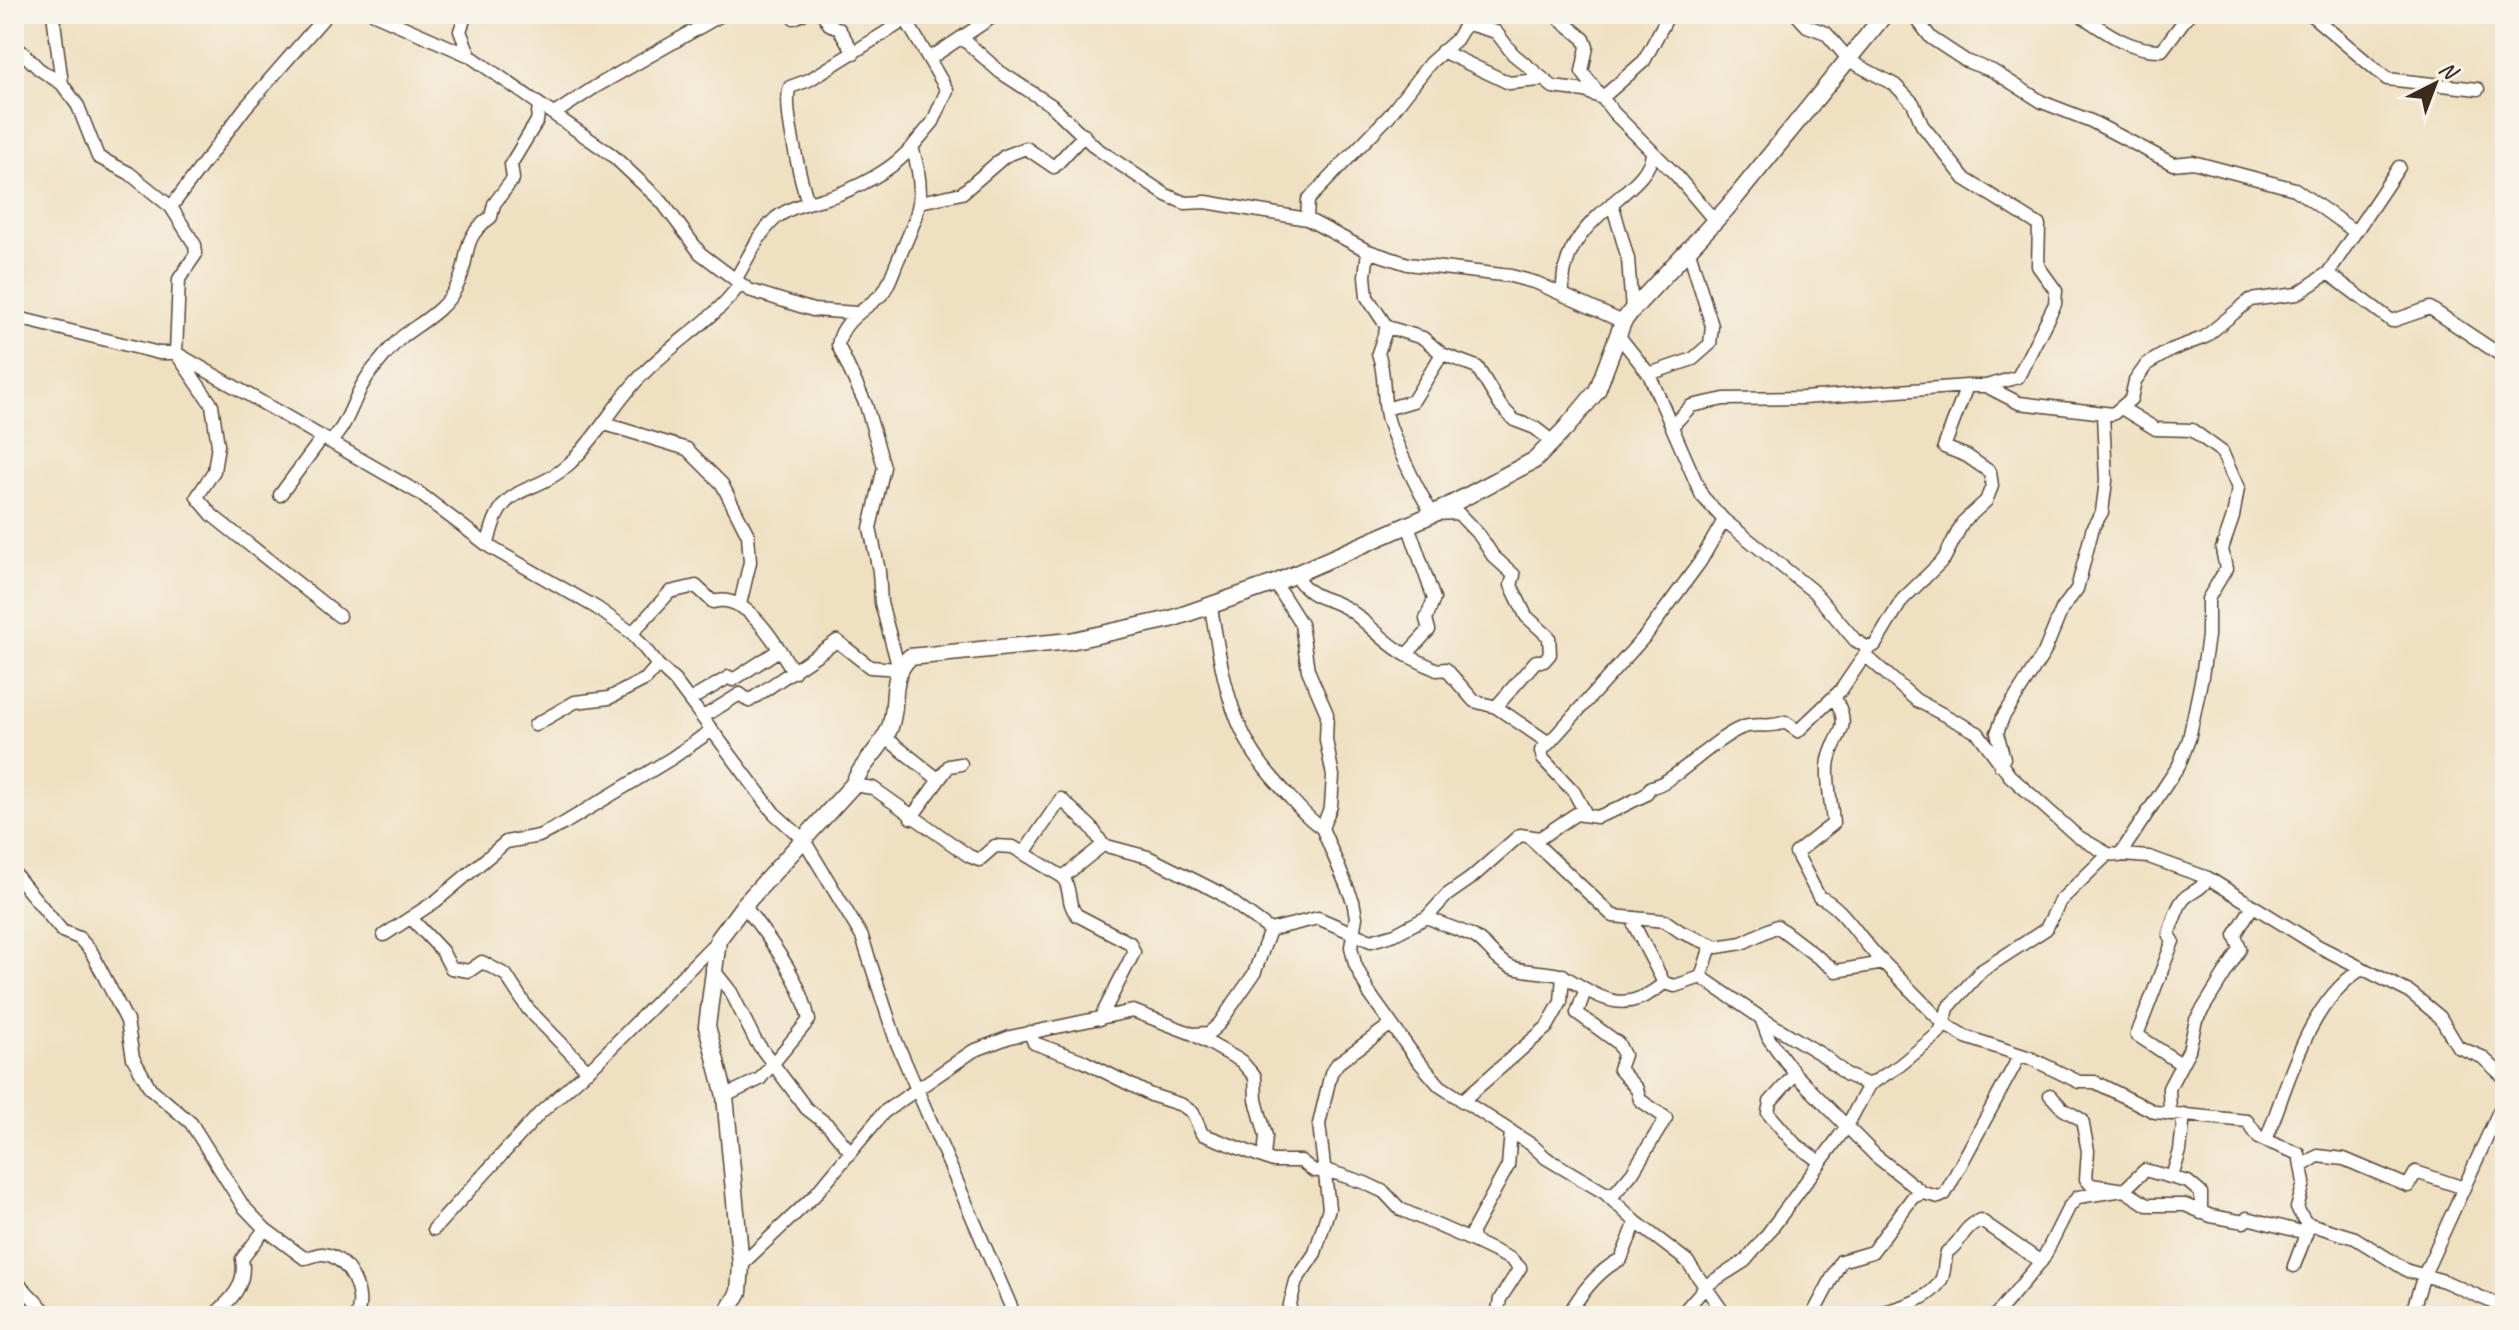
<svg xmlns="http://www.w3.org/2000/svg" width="2519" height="1330" font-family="Caveat,sans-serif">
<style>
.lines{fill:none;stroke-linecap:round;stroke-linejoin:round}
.minor-casing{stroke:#564536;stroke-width:15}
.tertiary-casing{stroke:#564536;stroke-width:19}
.minor{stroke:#fff;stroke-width:12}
.tertiary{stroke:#fff;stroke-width:16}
</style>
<rect width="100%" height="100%" fill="#f7f3e8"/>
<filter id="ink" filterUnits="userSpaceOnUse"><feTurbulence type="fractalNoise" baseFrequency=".0125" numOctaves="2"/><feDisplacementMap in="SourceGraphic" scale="16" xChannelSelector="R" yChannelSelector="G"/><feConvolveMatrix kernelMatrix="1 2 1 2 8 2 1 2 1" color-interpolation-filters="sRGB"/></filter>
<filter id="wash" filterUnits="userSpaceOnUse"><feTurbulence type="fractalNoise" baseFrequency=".006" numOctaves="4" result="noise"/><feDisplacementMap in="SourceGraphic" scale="32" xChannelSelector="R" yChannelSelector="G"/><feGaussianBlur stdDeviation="1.8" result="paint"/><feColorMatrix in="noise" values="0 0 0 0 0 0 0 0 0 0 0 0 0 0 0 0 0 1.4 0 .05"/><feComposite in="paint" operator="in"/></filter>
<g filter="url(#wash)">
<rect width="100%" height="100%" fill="#efe0c1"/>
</g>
<g filter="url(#ink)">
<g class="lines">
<defs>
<path id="minor" d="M53 14 62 84 78 106 98 157 129 173 171 207 195 245 196 254 179 279 176 353 212 405 218 445 214 471 197 497 213 516 339 616
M374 14 470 56 612 155 662 202 700 253 749 290 813 310 857 313
M466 14 460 31 470 56
M790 14 794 18 803 14
M823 14 829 24 839 29 854 53
M1554 14 1584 39 1587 47 1582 72 1614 113 1676 175 1714 220
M1796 14 1807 26 1826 33 1850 61 1895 85 1913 103 1922 125 1965 179 2039 225 2038 266 2056 291 2055 304 2018 377 1986 386
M1913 14 1931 38 1966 61 1993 71 2042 102 2091 121 2173 164 2193 162 2295 189 2354 231
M2079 14C2105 31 2129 51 2162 50L2189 14
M2310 14 2387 79 2478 89
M1468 24 1496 32 1513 54 1553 87 1585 91 1602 98 1644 61 1669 14
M962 38 1000 72 1051 105 1096 148 1166 195 1185 203 1206 202 1307 219 1368 251 1408 264 1511 276 1537 283 1623 322
M14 44 39 69 62 84
M1442 51 1509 83 1539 80
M929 59 997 14
M554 114 595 87 723 14
M808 202C801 182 782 104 790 87L809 80 915 14
M920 202 962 193 1005 156 1026 148 1054 167 1084 135
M1612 203 1628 259 1632 310
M171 207 245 108 327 14
M1307 219 1308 200 1388 117 1430 63 1456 40 1472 14
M1368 251 1365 276 1367 297 1387 327 1378 353C1386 374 1382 395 1387 416 1392 437 1420 496 1433 514L1458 513 1480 536 1493 556 1514 575 1511 585 1526 616 1549 637 1550 654 1544 661H1536L1496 707
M2328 273 2399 167
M735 280C748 259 758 234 776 218 795 203 817 202 839 194 864 184 894 168 912 147
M1563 292C1559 215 1653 193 1652 151
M14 317 159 353H176L419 493 490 547 597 608 632 633 658 665 675 681 774 813 804 840 862 937 896 1041 1015 1316
M1618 335 1649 374 1702 496 1724 520 1814 592 1855 640 1868 648 1865 655 1916 700 1978 733 2010 776 2077 836 2108 854 2149 857 2208 878 2318 946 2411 993 2440 1017 2458 1047 2482 1057 2505 1078
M1442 354 1477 367 1500 405 1514 420 1535 428 1553 442
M1649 374 1693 359 1710 344 1712 326 1689 251
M1386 409 1413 401 1442 354 1423 338 1387 327
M605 424 687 449 722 484 748 535 750 562 740 604
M1673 425 1691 406 1724 399 1803 398 1967 386H1986L2019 403 2113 414 2131 399 2135 381 2147 364 2171 350 2205 337 2250 300 2297 294 2328 273 2392 321 2430 308 2505 358
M330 442C352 421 354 390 374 368 383 358 392 345 403 336 423 321 445 310 457 286 472 258 458 240 491 217L494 204 513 179 511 164 537 121 539 106
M280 495 322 438
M488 545C500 479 531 499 569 464 598 437 615 402 642 375 674 341 713 322 740 284
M1294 574C1313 603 1328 595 1351 611 1370 625 1385 643 1406 655L1429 630 1426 619 1434 599 1408 525
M1275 583 1301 624 1308 670 1327 714 1326 740 1333 776 1331 806 1322 828 1353 901 1356 917 1351 947 1355 964 1369 993 1415 1057 1440 1086 1532 1145 1546 1158 1605 1193 1636 1222 1687 1261 1726 1316
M1211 608C1223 675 1229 732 1278 784 1292 799 1305 817 1322 828
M632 633 670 592 696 586 713 602C748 591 778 648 794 672
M1868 648 1875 645 1902 600 1944 559 1963 522 1986 501 1992 486 1990 472 1967 456 1944 447 1967 386
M1406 655 1437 670 1446 669 1474 701 1496 707 1549 743 1647 634 1700 562 1724 520
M1834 697C1856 732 1830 736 1828 767 1827 787 1832 805 1833 824L1796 853 1819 897C1843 905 1862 944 1884 963
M690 700 729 677 733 680 779 650
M703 717 740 694 749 701 837 641 870 667 899 669 881 603 879 571 870 528 884 467 866 405 838 345C841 321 866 309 882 294 889 286 893 271 898 260 918 214 928 198 912 147L933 122 947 90 906 20
M535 725 575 702 609 698 646 679 658 665
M886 738 938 779
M1549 743 1541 751 1543 759 1574 792 1586 814
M2000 765 2004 758 1997 733 2003 717 2044 653 2062 609 2077 589 2093 527 2102 512 2106 481 2103 414
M853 785 873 788 969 856 979 860 995 846 1013 847 1063 877 1103 845 1148 857 1220 893 1270 930
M911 818 949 766 961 764
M1528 836 1613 916 1665 921 1681 932 1717 947 1742 943 1777 926 1836 971 1884 963 1944 1024
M1024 853 1061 799 1092 828 1103 845
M2119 856 2179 765 2189 739 2202 676 2208 636V599L2226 569 2222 549 2233 517 2238 488 2222 452 2192 430 2156 429 2123 409
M14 873 62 931 79 938 91 951 127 1021 133 1058 150 1088 191 1123 243 1206 265 1229 304 1258C311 1258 317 1253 323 1254 349 1256 367 1296 356 1316
M1063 877C1072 890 1066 903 1077 915L1130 943 1134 952 1100 1019
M1427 917C1442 925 1458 929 1473 936 1487 943 1494 960 1511 967 1526 973 1554 971 1565 977 1603 1000 1625 1016 1664 983L1675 986 1701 977 1711 946
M411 918 442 951 451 968 469 971 482 962 506 975 528 1009 588 1071
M1635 918 1634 925 1664 983
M384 935 436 901 506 842 539 836 563 824 672 758 712 730
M712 968 731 992 755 1040 806 1108 829 1126 849 1150
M1701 977 1761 1018 1769 1039 1795 1074 1770 1102 1768 1113 1794 1143 1820 1162
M1585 991 1577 1013 1618 1043 1624 1055 1619 1069 1637 1089 1640 1100 1666 1118 1632 1173 1614 1194 1605 1193
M1761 1018 1824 1056 1847 1075 1869 1085
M1944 1024 1948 1008 1981 971 2046 929 2060 901 2108 854
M1030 1032 1034 1043 1081 1060 1151 1095 1182 1105 1193 1113 1202 1134 1273 1161H1301L1314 1171 1326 1170 1365 1183 1384 1192 1400 1209 1473 1241
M1193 1034 1209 1033 1219 1024 1254 974 1270 930 1318 918 1371 941 1395 934 1427 917 1447 895 1470 879 1520 835 1540 838 1576 814 1597 817 1615 810 1645 795 1651 787C1673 784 1713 739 1741 728 1756 722 1770 729 1785 722L1798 731 1841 690 1865 655
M2181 1064 2137 1035 2173 941 2169 934C2173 923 2177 903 2187 896 2197 889 2201 889 2208 878
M1795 1074 1876 1156 1923 1193
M2050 1095 2063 1109 2082 1120 2088 1151 2086 1179 2091 1185 2124 1190 2147 1205H2185L2211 1216 2244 1222 2247 1218 2302 1232 2312 1227
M725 1096 760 1079 809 1020C800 976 770 941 744 905
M1462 1101 1547 1027 1561 1002 1563 975
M2170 1114 2169 1088 2189 1050 2196 1020 2240 949 2235 935 2252 907
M2266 1140C2289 1082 2307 1005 2360 970
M2302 1166 2318 1156 2344 1159 2408 1186 2416 1172 2464 1188
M2172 1177 2180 1151 2184 1114
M434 1229 540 1113 596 1063 718 940
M741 1265 814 1196 884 1112 973 1051 1010 1037 1133 1011 1193 1034 1241 1061 1255 1077 1256 1100 1266 1136 1264 1157
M2294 1266 2308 1229
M14 1279 50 1316
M213 1316C231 1300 247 1285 242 1259L265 1229
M1287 1316 1296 1281 1315 1253 1329 1208 1319 1124 1331 1073 1338 1063 1390 1025
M1497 1316 1500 1299 1520 1268 1511 1259 1473 1241 1472 1232 1508 1166 1511 1131
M1555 1316 1570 1312C1582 1292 1599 1270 1621 1259L1636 1222
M1680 1316 1707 1285 1745 1261 1766 1236 1847 1126 1869 1085 1899 1066 1938 1034 1944 1024 1966 1037 2030 1058 2079 1082H2095L2155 1112 2247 1121 2259 1138 2299 1154 2304 1183 2297 1208 2306 1223 2355 1238 2408 1271 2444 1281 2505 1308
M1812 1316 1841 1261 1872 1252 1913 1197 1923 1193 1939 1197 1945 1194 2020 1055
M1868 1316C1891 1310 1931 1302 1942 1278 1945 1270 1944 1260 1947 1252 1963 1241 1961 1229 1980 1220L2041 1262
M1995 1316 2043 1259 2069 1207 2078 1197 2124 1190 2145 1170 2188 1182 2201 1193V1213
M2404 1316 2414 1306 2424 1275 2505 1098"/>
<path id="tertiary" d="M725 1316 739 1292 741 1265 725 1096 707 1026 718 940 744 905 853 785C861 763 882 749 890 727 899 701 888 678 910 657L1070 641 1171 619 1275 583 1433 514 1535 460 1566 428 1597 391 1623 322 1632 310 1727 208 1885 14"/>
</defs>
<use href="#minor" class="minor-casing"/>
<use href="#tertiary" class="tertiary-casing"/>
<use href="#minor" class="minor"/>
<use href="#tertiary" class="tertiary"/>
</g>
</g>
<rect width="2519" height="1330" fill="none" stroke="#f7f3e8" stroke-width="48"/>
<g transform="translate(2435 84) rotate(42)" stroke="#f7f3e8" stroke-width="6" paint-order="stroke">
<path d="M0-6L14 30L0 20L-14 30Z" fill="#3b2a1e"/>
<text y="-12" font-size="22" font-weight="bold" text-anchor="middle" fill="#3b2a1e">N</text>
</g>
</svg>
